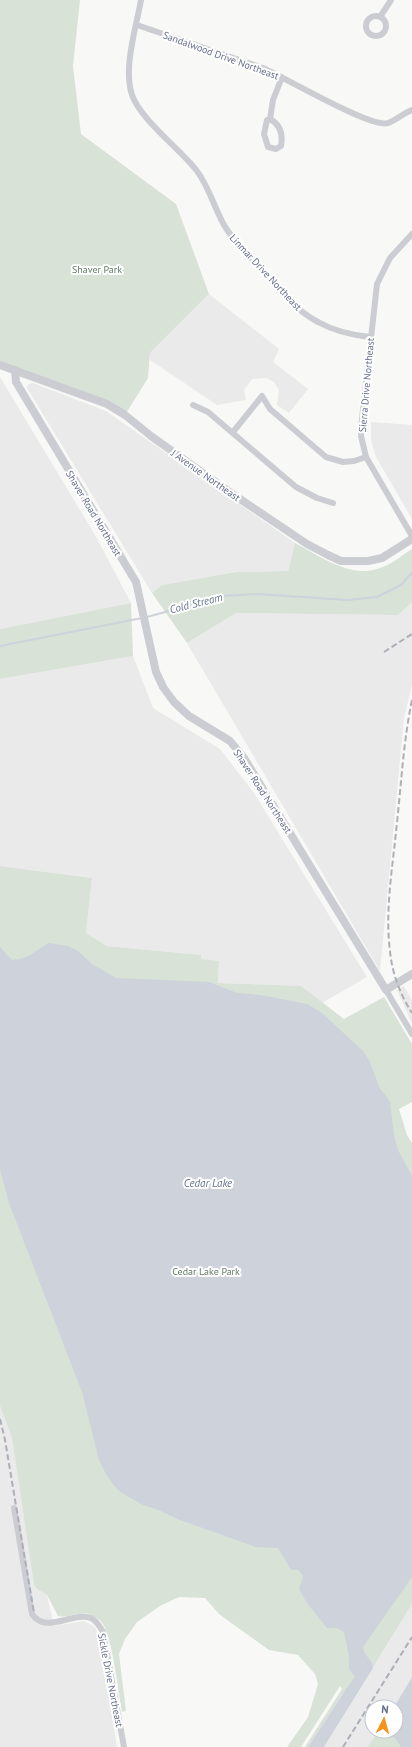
<svg xmlns="http://www.w3.org/2000/svg" width="412" height="1747" font-family="'PT Sans',sans-serif">
<style>
.built{fill:#e9eae9}
.green{fill:#d8e2d7}
.water{fill:#ced2da}
.lines{fill:none;stroke-linecap:round;stroke-linejoin:round}
.stream{stroke:#ced2da;stroke-width:2}
.minor{stroke:#cccdd2;stroke-width:6}
.tertiary{stroke:#cccdd2;stroke-width:8}
.rail{stroke:#acafb8;stroke-width:2;stroke-dasharray:6 3;stroke-linecap:butt}
.labels{text-anchor:middle;stroke-width:4;stroke-linejoin:round;paint-order:stroke}
.street-label{font-size:10px;fill:#656e8b;stroke:#fff}
.park-label{font-size:10px;fill:#617b64;stroke:#fff}
.water-label{font-size:11px;font-style:italic;fill:#66768d;stroke:#fff}
</style>
<rect width="100%" height="100%" fill="#f8f9f6"/>
<path class="built" d="M209 294 279 349 273 362 308 389 289 413 277 405 279 390 274 382 266 378 252 379 244 390 246 400 217 405 150 360V353Z
M0 377 95 535 131 603 0 629Z
M33 383 106 411 295 543 288 571 236 572 162 585 152 593 27 388 28 384Z
M371 422 412 425V519L376 457 371 440Z
M412 602V685L404 718 380 971 187 643 236 613 398 615Z
M133 656 153 708 220 749 254 793 367 977 322 1003 301 986 218 983 219 961 200 959V955L107 946 86 933 92 878 0 866V679Z
M404 986 412 1000V1024L397 990Z
M0 1406 12 1438 34 1585 37 1589 47 1595 54 1626 84 1621 95 1627 99 1637 117 1747H0Z
M412 1604V1677L394 1707H372V1731H379L367 1747H324Z"/>
<path class="green" d="M0 0H80L73 66 81 134 176 204 209 294 150 353 148 378 125 415 0 365Z
M295 543C320 556 350 579 380 568 391 565 402 555 412 549V602L398 615 236 613 187 643 152 593 162 585 236 572 288 571Z
M131 603 133 656 0 679V629Z
M0 866 92 878 86 933 107 946 201 955V959L219 961 218 983 301 986 344 1019 384 997 412 1044V1102L399 1109 407 1135 412 1143V1604L351 1703 344 1692 308 1747H305L342 1689 340 1686 301 1747H287L308 1717 318 1684 315 1674 298 1655 269 1650 219 1614 205 1598 179 1597 160 1606 137 1622 125 1639 119 1654 126 1711 122 1712C118 1691 113 1641 103 1624 100 1619 94 1616 88 1614 78 1612 68 1618 58 1616L47 1595 37 1589 34 1585 12 1438 0 1406Z
M379 1731H389L401 1747H367Z"/>
<path class="water" d="M49 943 68 946 78 951 92 964 116 978 209 982 237 993 261 995 307 1004 322 1013 363 1051 369 1060 380 1089 385 1094 390 1102 394 1135 398 1150 412 1176V1577L363 1647C363 1656 373 1659 373 1668L324 1747H308L346 1689 355 1677 349 1669V1656L344 1632 337 1628H327L307 1603 299 1589 303 1576 298 1570H291L278 1548 256 1547 180 1520 156 1509 143 1505 122 1493 115 1487 106 1474 99 1460 82 1392 9 1203 0 1169V947L12 960C32 958 32 952 49 943Z
M412 1677V1747H401L389 1731H396V1707H394Z"/>
<g class="lines">
<path class="stream" d="M147 617 223 596 258 594 347 600 377 597 401 585 412 573
M0 646 142 618"/>
<path class="minor" d="M141 0C136 28 123 68 132 95 141 120 180 149 197 171 209 187 214 207 224 225 232 239 244 250 255 262 273 283 293 309 318 322 334 331 352 335 370 337
M366 26a10 10 0 1 1 20 0a10 10 0 1 1-20 0Z
M380 17 391 0
M137 25 263 68C284 77 372 129 388 123 397 120 403 113 412 110
M270 119C281 125 283 135 281 146L276 149 268 147 264 134 267 120 270 119 273 100 282 77
M412 234 390 258 377 284 362 419 361 436 366 457 412 536
M193 405 208 412 296 487 317 498 333 503
M233 432 262 396 270 409 326 457 343 462 354 461 366 457
M386 990 412 1034
M14 1508 32 1614C46 1635 73 1611 91 1618 97 1621 100 1627 103 1632L124 1747"/>
<path class="tertiary" d="M0 365 107 404 125 415 151 436 228 491 307 544 328 555 341 561H368L382 558 412 539
M15 370 16 382 136 582 156 672 163 687 174 702 189 716 230 741 244 758 386 990 412 974"/>
<path class="rail" d="M384 652 412 634
M412 700C403 743 401 788 396 832 392 871 385 912 390 951 392 973 400 994 412 1013
M0 1419 5 1440 34 1613
M343 1747 412 1637"/>
</g>
<g class="labels">
<g class="street-label">
<text transform="translate(221 55) rotate(20)" y="4">Sandalwood Drive Northeast</text>
<text transform="translate(266 272) rotate(47)" y="4">Linmar Drive Northeast</text>
<text transform="translate(366 385) rotate(-85)" y="4">Sierra Drive Northeast</text>
<text transform="translate(206 475) rotate(35)" y="4">J Avenue Northeast</text>
<text transform="translate(94 513) rotate(59)" y="4">Shaver Road Northeast</text>
<text transform="translate(263 791) rotate(57)" y="4">Shaver Road Northeast</text>
<text transform="translate(111 1680) rotate(79)" y="4">Sickle Drive Northeast</text>
</g>
<g class="park-label">
<text x="97" y="273">Shaver Park</text>
<text x="206" y="1275">Cedar Lake Park</text>
</g>
<g class="water-label">
<text transform="translate(196 603) rotate(-14)" y="4">Cold Stream</text>
<text x="208" y="1187">Cedar Lake</text>
</g>
</g>
<g transform="translate(384 1719) rotate(6)"><circle r="19" fill="#ffffff" stroke="#c1c5d1"/>
<path d="M0-3L7 15L0 10L-7 15Z" fill="#f5941a"/>
<text y="-6" font-size="11" font-weight="bold" text-anchor="middle" fill="#656e8b">N</text>
</g>
</svg>
